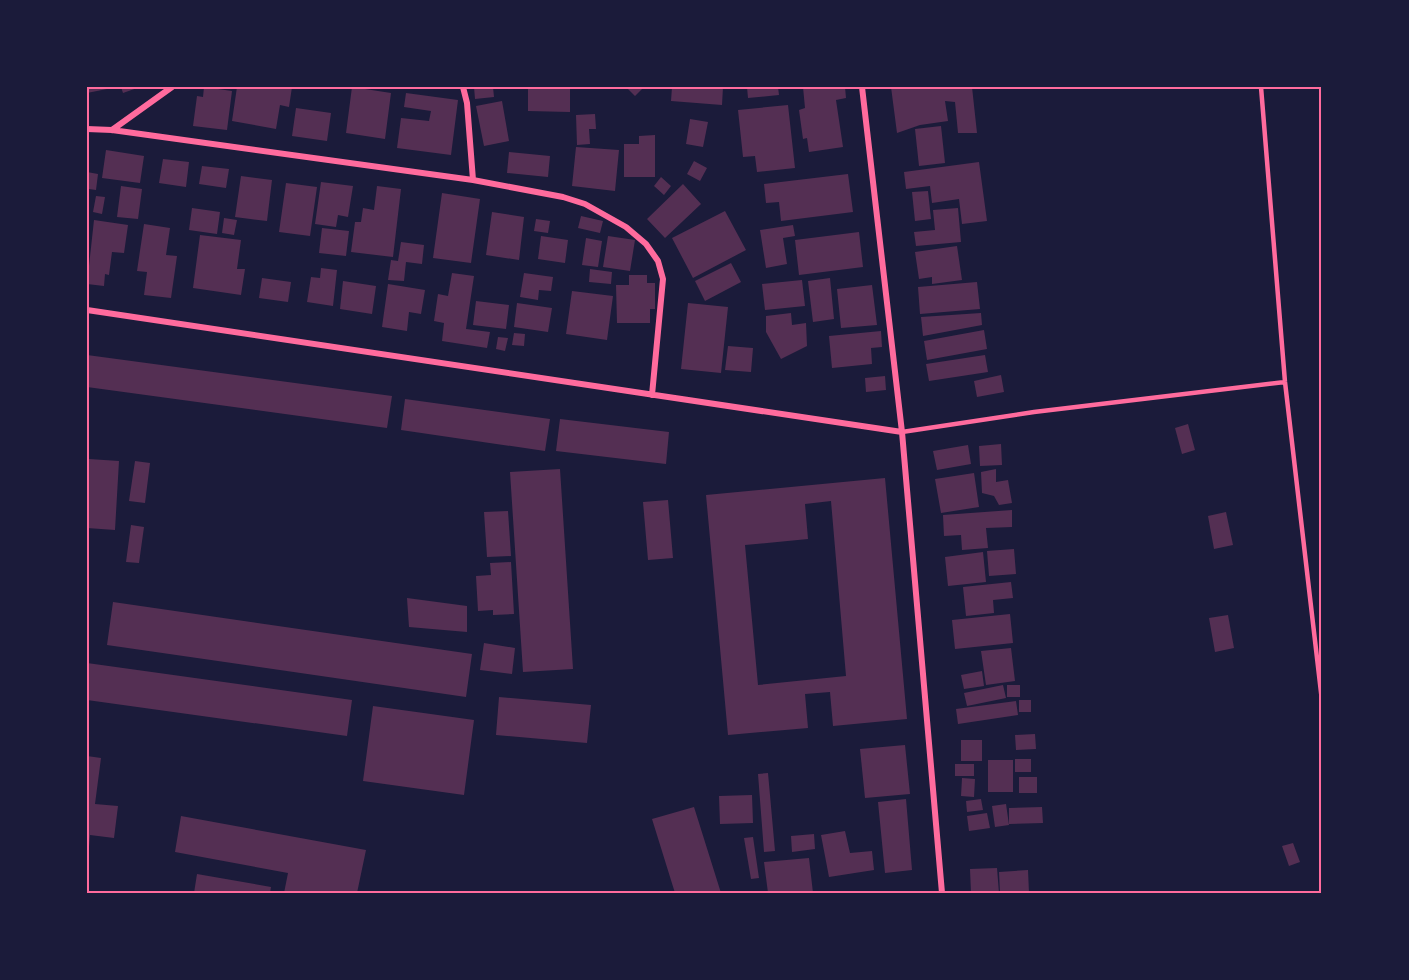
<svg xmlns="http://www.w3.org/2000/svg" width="1409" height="980" font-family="'IBM Plex Sans',sans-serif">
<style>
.building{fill:#542f53;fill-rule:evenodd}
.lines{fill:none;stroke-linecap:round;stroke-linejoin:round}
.service{stroke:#ff6b9d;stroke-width:4.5}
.minor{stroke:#ff6b9d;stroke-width:6}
.neatline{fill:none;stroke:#ff6b9d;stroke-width:2}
</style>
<rect width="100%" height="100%" fill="#1b1b3a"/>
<path class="building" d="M87 87H112V88L87 93Z
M121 87H140L123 93Z
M204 87 232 91 227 130 193 126 197 96 203 97Z
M237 87H292L289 107 280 105 276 129 232 121Z
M352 87 391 93 385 139 346 133Z
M474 87H493L494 97 475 99Z
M528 87H570V112L528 111Z
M626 87H644L635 96Z
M672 87H723L722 105 671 101Z
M747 87H778L779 95 748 98Z
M803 87H845L846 98 836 100 843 147 809 152 807 138 803 139 799 110 805 108Z
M891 87H972L977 133H958L955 102 945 101 948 121 920 125 897 133Z
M406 93 458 100 451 155 397 148 401 118 429 121 431 111 404 107Z
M502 101 509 141 484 146 476 106Z
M788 105 795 168 757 172 755 156 743 157 738 110Z
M296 108 331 113 327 141 292 136Z
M595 114 596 129H589L590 144 577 145 576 115Z
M690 119 708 122 703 147 686 144Z
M941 126 945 163 919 166 915 129Z
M655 135V177H624V144H639V136Z
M576 147 619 150 615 191 572 186Z
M106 150 144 156 140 183 102 178Z
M509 152 550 156 548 177 507 173Z
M163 159 189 162 186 187 159 183Z
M694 161 707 168 700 181 687 174Z
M979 162 987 221 962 224 959 199 932 203 930 186 906 189 904 172Z
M202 166 229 169 226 188 199 184Z
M87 172 98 174 96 190 89 189 88 194Z
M848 174 853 212 781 221 779 202 766 203 764 184Z
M241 176 272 180 267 221 235 217Z
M661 177 671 186 664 195 654 186Z
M321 182 353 186 348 217 338 215 336 227 315 224Z
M286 183 317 187 310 236 279 232Z
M683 184 701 204 665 238 647 219Z
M121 186 142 189 138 219 117 217Z
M377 186 401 189 393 257 351 252 355 222H361L363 208 374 210Z
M928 191 931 219 915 221 912 192Z
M442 193 480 199 471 263 433 258Z
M96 196 105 197 102 214 93 212Z
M192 208 220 212 217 234 189 230Z
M958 208 961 242 916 246 914 232 935 230 933 210Z
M725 211 746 250 693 278 672 238Z
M492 212 524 217 519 260 486 255Z
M581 216 603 221 600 233 578 228Z
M224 218 237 220 234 235 222 233Z
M536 219 550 221 548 233 534 231Z
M94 220 128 225 124 253 112 252 109 275 105 274 104 286 87 284Z
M144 224 170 228 166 255 177 256 171 298 144 295 147 272 137 271Z
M793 225 795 236 783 238 787 264 766 268 760 230Z
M322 228 349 231 346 256 319 253Z
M859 232 863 267 799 275 795 240Z
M200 235 241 240 237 269H245L241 295 193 288Z
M541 236 568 240 565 263 538 259Z
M608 236 635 240 630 271 603 267Z
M586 238 602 241 598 267 582 265Z
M401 242 424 245 422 264 406 262 404 281 388 280 391 260 398 261Z
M957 246 962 280 932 284V277L919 279 915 252Z
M731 263 741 282 705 301 695 281Z
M321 268 337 270 333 306 307 302 311 277 320 278Z
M590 269 612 272 611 284 589 282Z
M452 273 474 276 466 329 490 332 487 348 442 341 444 323 434 321 438 294 448 296Z
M524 273 553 277 551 291 539 290 538 300 520 297Z
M629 275H647V283H655V309H650V323H617L616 285H629Z
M262 278 291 282 288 302 259 298Z
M830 278 834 319 813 322 808 281Z
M802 280 805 306 765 310 762 284Z
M343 281 376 286 372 314 340 309Z
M977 282 980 309 920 314 918 287Z
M388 284 425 290 421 314 409 312 407 331 382 327Z
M872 285 877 325 841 328 837 289Z
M572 291 613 296 607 340 566 334Z
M476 301 509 305 506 329 473 325Z
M517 303 552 308 548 332 514 327Z
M688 303 728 307 721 373 681 369Z
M791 313 792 325 806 323 807 346 781 359 766 332V316Z
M981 313 982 325 923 336 921 317Z
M984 330 987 349 927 360 924 341Z
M881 331 882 347 871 348 872 364 832 368 829 336Z
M514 333 525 334 524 346 512 345Z
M498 337 508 338 505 351 496 349Z
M728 346 753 348 751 372 725 370Z
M87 355 392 396 387 428 87 387Z
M985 355 988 372 929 381 926 364Z
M1001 375 1004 392 977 397 974 381Z
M885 376 886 390 866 392 865 378Z
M405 399 550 419 545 451 401 430Z
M560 419 669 432 666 464 556 451Z
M1188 424 1195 450 1182 454 1175 428Z
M1001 444 1002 465 980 466 979 446Z
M968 445 971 464 937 470 933 451Z
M89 459 119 461 115 530 87 528Z
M135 461 150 463 145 503 129 501Z
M560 469 573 669 523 672 510 472Z
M996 469V482L1008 480 1012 503 999 505 994 496 982 493 981 472Z
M974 473 979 507 941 513 935 479Z
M885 478 907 719 833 726 830 692 805 694 808 728 728 735 706 495ZM831 501 846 676 758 685 745 545 808 539 805 504Z
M668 500 673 558 648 560 643 502Z
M1012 510V527L986 528 988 548 962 550 961 535 944 536 943 515Z
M508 511 511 556 487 557 484 512Z
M1226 512 1233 545 1214 549 1208 516Z
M131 525 144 527 139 563 126 562Z
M1014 549 1016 574 989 576 987 551Z
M983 552 986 582 948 586 945 557Z
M511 562 514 614 493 615V610L478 611 476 576 491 575 490 563Z
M1011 582 1013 598 993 600 994 613 966 616 963 587Z
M407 598 467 606V632L409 627Z
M113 602 472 654 466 697 107 645Z
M1010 614 1013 643 955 649 952 620Z
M1228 615 1234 648 1215 652 1209 618Z
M484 643 515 648 512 674 480 670Z
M1011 648 1015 681 986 685 981 651Z
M87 663 352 700 347 736 87 700Z
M982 671 984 686 964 689 961 675Z
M1003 685 1006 698 967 706 964 693Z
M1007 685H1020V697H1007Z
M499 697 591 705 587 743 496 735Z
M1019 700H1031V712H1019Z
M1016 701 1018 715 958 724 956 709Z
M373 706 474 720 464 795 363 781Z
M1035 734 1036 749 1016 750 1015 735Z
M961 740H982V761H961Z
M905 745 910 794 865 798 860 749Z
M87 756 101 758 95 804 118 806 114 838 90 835 89 847H87Z
M1015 759H1031V772H1015Z
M988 760H1013V792H988Z
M955 764H974V776H955Z
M768 773 775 851 764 852 758 774Z
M1019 777H1037V793H1019Z
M962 778 975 779 974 797 961 796Z
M752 795 753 823 720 824 719 796Z
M906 799 912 870 885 873 878 802Z
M981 799 983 810 967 812 966 801Z
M1006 804 1009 825 995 827 992 806Z
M694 807 721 893H675L652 819Z
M1042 807 1043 823 1009 824V808Z
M987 813 990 828 969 831 967 816Z
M181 816 366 850 357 893H284L288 873 175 852Z
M845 831 850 853 872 851 874 870 829 877 821 835Z
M814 834 815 849 792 852 791 836Z
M753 837 759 878 751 879 744 838Z
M1293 843 1300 862 1289 866 1282 846Z
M809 858 813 893H768L764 862Z
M997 868 999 893H971L970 869Z
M1028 870 1029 893H1000L999 872Z
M197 874 271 887 270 893H194Z"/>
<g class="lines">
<path class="service" d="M1261 87 1285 382 1322 701
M902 432 1034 412 1285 382"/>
<path class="minor" d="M463 87 467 103 473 180
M862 87 902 432 942 893
M87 129 112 130 473 180 563 197 585 204 626 227 646 244 658 261 663 279 652 395
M112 130 172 87
M87 310 902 432"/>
</g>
<rect width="1409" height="980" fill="none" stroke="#1b1b3a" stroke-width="177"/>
<rect x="88" y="88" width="1232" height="804" class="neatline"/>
</svg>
